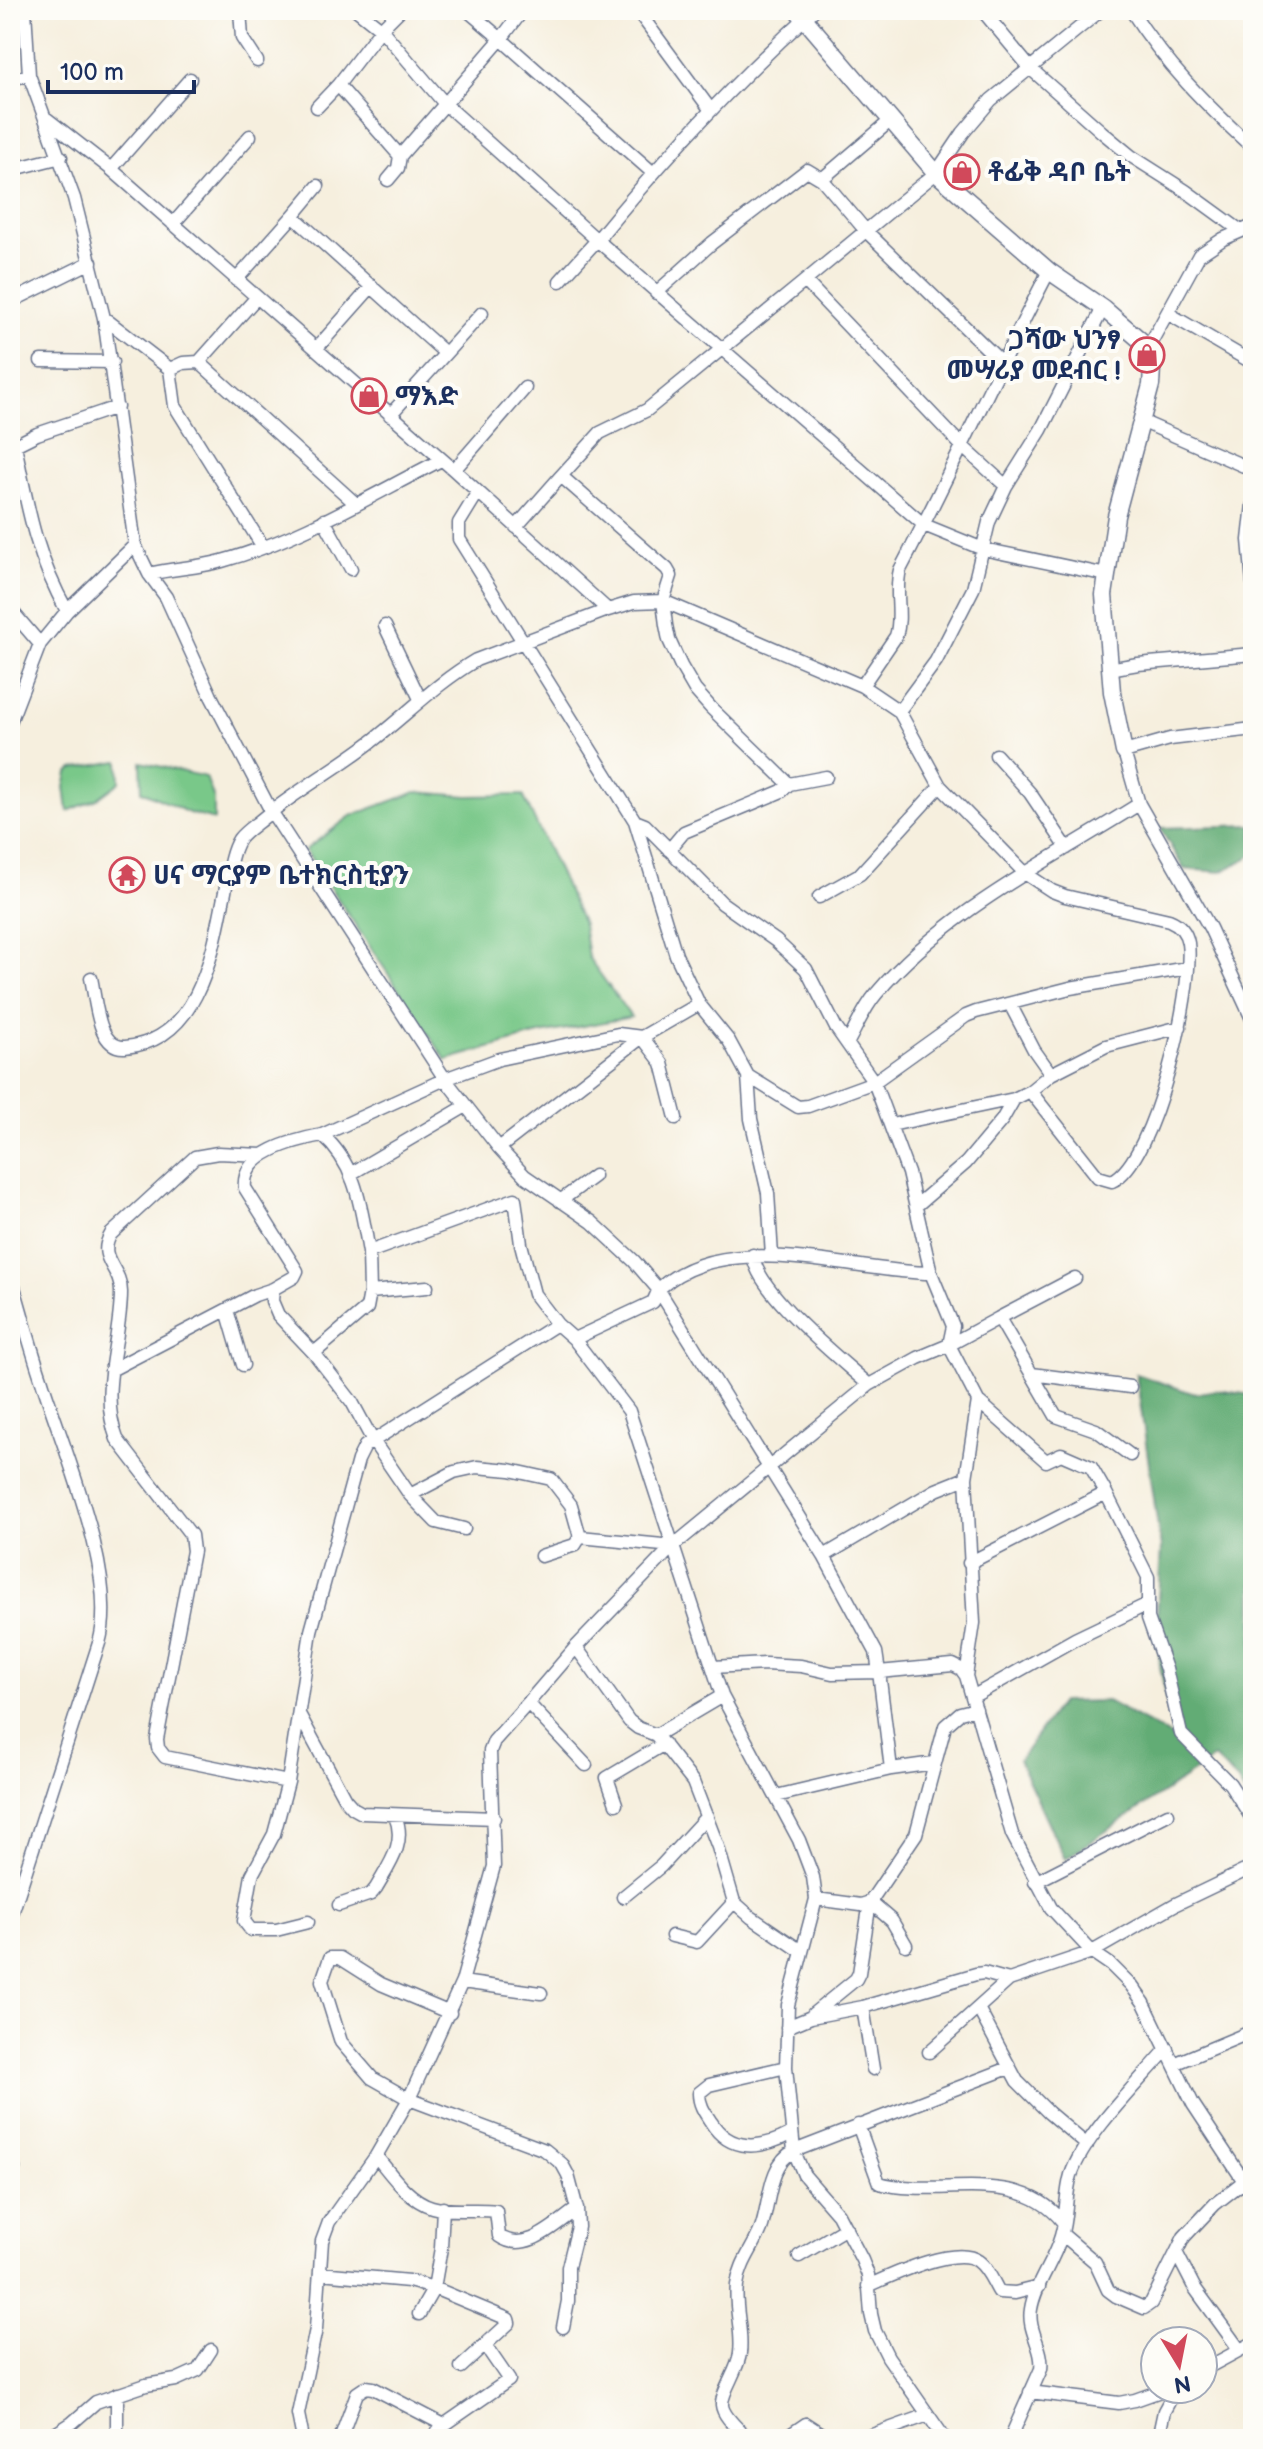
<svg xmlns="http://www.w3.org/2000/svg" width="1263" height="2449" font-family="'Balsamiq Sans','Noto Sans Ethiopic',sans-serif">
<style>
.green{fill:#79c889;stroke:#4a7c74;stroke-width:2}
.forest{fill:#62ac75;stroke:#3e6e6a;stroke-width:2}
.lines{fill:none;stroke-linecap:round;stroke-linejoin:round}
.minor-casing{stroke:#68728b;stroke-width:15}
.major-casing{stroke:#68728b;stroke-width:19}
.minor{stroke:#fff;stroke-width:12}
.major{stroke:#fff;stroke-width:16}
.labels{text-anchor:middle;stroke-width:8;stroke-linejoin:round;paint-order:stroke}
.poi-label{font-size:26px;font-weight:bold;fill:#1b2f5e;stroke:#fdfcf7;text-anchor:start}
</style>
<rect width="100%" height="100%" fill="#fdfcf7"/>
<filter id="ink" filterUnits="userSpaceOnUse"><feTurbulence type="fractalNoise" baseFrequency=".0125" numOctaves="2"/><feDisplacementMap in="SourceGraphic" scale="16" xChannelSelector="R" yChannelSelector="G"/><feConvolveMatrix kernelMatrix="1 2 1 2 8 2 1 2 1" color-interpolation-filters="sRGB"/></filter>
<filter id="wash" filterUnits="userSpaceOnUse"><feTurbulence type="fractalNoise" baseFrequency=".006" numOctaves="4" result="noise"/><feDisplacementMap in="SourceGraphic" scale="32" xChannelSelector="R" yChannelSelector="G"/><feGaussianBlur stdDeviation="1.8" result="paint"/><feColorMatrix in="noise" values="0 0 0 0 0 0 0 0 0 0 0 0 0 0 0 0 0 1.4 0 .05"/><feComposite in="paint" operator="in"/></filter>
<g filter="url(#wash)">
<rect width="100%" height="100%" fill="#f6efde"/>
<path class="green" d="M119 761 120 782 97 799 68 811 65 787 68 773 73 769Z
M141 762 206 777 214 799V820L189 813 142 791Z
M416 792 468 796 523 795 583 924 588 957 631 1017 535 1035 446 1060 305 850 351 816Z"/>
<path class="forest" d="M1253 825V855L1221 872 1184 869 1160 828Z
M1136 1374 1195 1394 1216 1390 1253 1395V1812L1238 1781 1214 1758 1065 1859 1019 1760 1061 1702 1107 1701 1174 1738 1160 1666 1157 1617 1161 1548Z"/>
</g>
<g filter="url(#ink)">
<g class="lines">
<defs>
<path id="minor" d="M240 10 242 38 257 61
M357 10 381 29 400 10
M467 10 501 39 523 10
M637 10 710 109
M814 10C735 81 664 158 597 240L924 525 983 549 1107 575
M982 10 1031 69 1102 132 1131 156 1186 191 1241 231
M1131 10C1166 65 1205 104 1253 148
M10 79 29 75
M190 79 111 169 454 470 608 610 634 602 663 601 862 686
M338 85 400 156
M317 107 338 85 381 29 445 104 501 39 652 172
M47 119 111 169
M10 170 61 157
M822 179 890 121
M388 180 398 168 400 156 445 104 597 240 560 281
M318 186 293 216 444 352
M173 224 250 136
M236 280 293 216
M656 293 712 243 807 170 822 179 866 231 1001 362
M257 297 199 362 356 504
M10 302 91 262
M1169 314 1253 363
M104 318 170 369 183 363 199 362
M1149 346 1199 255 1223 239 1253 226
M316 349 372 286
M41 361 112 362
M170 369 175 406 263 547
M390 415 482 313
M1141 421 1253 470
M454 470 525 388
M1006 486 963 447 805 281 936 173 963 133 991 100 1101 10
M478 492 459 523V539L635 821 676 955 699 1004 729 1041 748 1076 798 1107 808 1106 874 1082 966 1016 976 1012 1070 988 1187 968
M1253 504 1249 540 1253 583
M324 520 351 569
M516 527 561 476
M135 545 149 574 166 597 211 696 271 811 445 1079 499 1148 525 1176 592 1222 634 1261 658 1289 824 1556 876 1652 879 1672 953 1665 961 1669 966 1676
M149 574C173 568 198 568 222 561 299 540 370 496 441 460
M10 609 40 644
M67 611C35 554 28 509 15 445L37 434 117 407
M385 626 420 699
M1109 669 1138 664 1253 654
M899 711 862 686 896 636C903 615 894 592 900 570 952 471 997 370 1049 271
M10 722 40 644 67 611 135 545 104 318 74 198 29 75 25 10
M1253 729 1170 739 1124 752 1139 804 1210 928 1253 1021
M996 755 1030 793 1067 848
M789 784 826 777
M669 850 684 832 782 791 789 784 711 708 695 690 681 666 669 640 666 625 663 601 671 576 667 569 561 476 600 433 647 410 805 281
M819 897 860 874 940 786
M91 978C96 999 97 1049 125 1047 200 1041 213 951 225 892 228 876 230 853 239 839 245 831 255 825 262 819 296 791 336 769 371 742 407 714 437 683 476 660L608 610
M1010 1004 1034 1050 1051 1074
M848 1042C857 1026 864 1008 876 994 946 911 1049 861 1139 804
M748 1076 751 1119 768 1193 772 1256
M1030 1091 1098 1177 1112 1181C1155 1162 1194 988 1188 943 1186 932 1179 924 1169 920L1065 896 1052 891 1026 874 940 786 899 711 936 661 973 589 989 522 1006 486 1041 430 1103 308
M891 1125 1014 1099
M322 1135 445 1079 499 1059 618 1034 642 1037 662 1063 676 1118
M499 1148 642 1037 699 1004
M262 1155 218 1153 195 1157 111 1234C96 1259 121 1267 121 1292 121 1343 98 1389 117 1439L191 1535 193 1551 157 1739 158 1748 165 1757 288 1782 311 1631 358 1460 365 1446 373 1441 352 1402 314 1353 278 1315 272 1301 273 1289 294 1277 297 1271 245 1188C241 1152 296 1140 322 1135 357 1165 361 1208 369 1252L515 1199 521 1244 534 1294 557 1324 574 1339 629 1411 673 1546 869 1385 918 1358 949 1345 953 1326 931 1273 908 1173 874 1082 836 1028 806 969 776 941 722 903 645 825 635 821
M352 1173 466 1106
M560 1201 594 1176
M917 1205 966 1163 1002 1120 1014 1099 1030 1091 1051 1074 1106 1046 1180 1027
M753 1255C756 1292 840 1359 869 1385
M10 1274C21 1310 30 1346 42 1381 63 1449 119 1576 99 1643L10 1920
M370 1292 427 1287
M227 1310 243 1365
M999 1318 1075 1278
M557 1324 373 1441 410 1495 454 1472 477 1467 510 1470 551 1479 571 1505 580 1537 673 1546
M574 1339 653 1302C656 1297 657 1291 661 1287 728 1228 850 1272 931 1273
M314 1353 367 1308 370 1292 369 1252
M111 1370 255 1295 273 1289
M1032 1374 1130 1387
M966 1478 978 1401 949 1345 999 1318 1056 1416 1096 1430 1130 1455
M1106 1493 1148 1577V1618L1166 1669 1181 1734 1230 1784 1253 1820
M410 1495 436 1522 464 1529
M541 1556 575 1545 580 1537
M824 1556 936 1490 966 1478 974 1623 966 1676 1012 1834 1051 1908 1092 1952 1111 1965 1131 1985 1144 2003 1193 2104 1253 2195
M969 1563 1106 1493 1091 1467 1061 1454 1046 1461 978 1401
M576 1647 629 1721 638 1728 656 1735 693 1782 718 1847 734 1902 751 1917 801 1951
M713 1667 765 1664 801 1666 832 1673 879 1672 891 1769
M972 1697 1075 1639 1148 1604
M528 1703 576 1647 673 1546 722 1696 799 1840 813 1877 816 1899 788 2005 786 2067 794 2151 804 2175 838 2214 862 2260 868 2275 871 2314 875 2331 888 2357 945 2439
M299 1714 345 1799 353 1808 362 1813 494 1818
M656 1735 722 1696
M288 1782 274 1834 252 1875 244 1921 251 1930H276L308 1922
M776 1796 891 1769 934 1763
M616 1804 607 1778 664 1744
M1035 1882 1168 1814
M623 1897 661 1866 707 1816
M816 1899 861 1905 870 1902 916 1834 945 1726 960 1713 976 1709
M339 1905 371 1894 376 1888C389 1865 407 1843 395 1816
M672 1936 697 1942 734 1902
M462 1982 541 1993
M863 2007 873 2069
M978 2008 1017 2081 1049 2113 1087 2145
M450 2013 381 1984 340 1958H330L322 1981 341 2042 372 2078 409 2099 545 2150 562 2164 568 2175 577 2209 578 2227 568 2267V2301L563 2327
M813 2014 856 1979 859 1973 870 1902 892 1921 906 1945
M787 2027 811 2017 863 2007 976 1974 984 1973 1009 1980
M929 2052 1009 1980 1092 1952 1174 1905 1253 1867
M1174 2064 1253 2031
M786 2067 709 2085 699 2093C699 2105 705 2113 711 2122 730 2153 762 2149 790 2134
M858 2125 879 2183C939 2199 1018 2165 1063 2222
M376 2156C391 2174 408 2200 432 2207 452 2213 475 2208 496 2211L499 2236C526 2255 555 2224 577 2209
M10 2161 14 2168
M443 2208 441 2248 434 2288 508 2319 509 2323 461 2367
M1062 2234 1095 2262 1108 2290 1116 2296 1144 2308 1151 2303 1184 2237 1215 2204 1243 2182
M1177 2254 1194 2287 1239 2349
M799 2256 846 2228
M320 2273 409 2281 434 2288 419 2314
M868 2286C890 2276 956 2244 978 2261 988 2268 993 2282 999 2292L1015 2293 1039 2287
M1203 2370 1253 2343
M1030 2392 1119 2403 1135 2400 1166 2389
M117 2394V2439
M47 2439 72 2423 96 2402 146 2385 176 2380 198 2370 211 2350
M303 2439 298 2414 316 2329 322 2241 329 2222 376 2156 409 2099 462 1982 494 1866 490 1751 494 1741 528 1703 586 1765
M340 2439 357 2393 366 2387 373 2388 444 2425
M432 2439 444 2425 509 2380 485 2345
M748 2439C740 2430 723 2417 722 2405 721 2392 739 2369 740 2353 743 2331 734 2308 737 2285 740 2263 753 2249 761 2229 770 2205 768 2164 794 2151L1009 2068
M784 2439 806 2424 829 2439
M861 2439 928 2415
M1010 2439 1041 2369C1044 2348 1027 2331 1031 2309 1035 2284 1054 2261 1061 2236 1067 2217 1065 2195 1071 2175 1085 2134 1138 2083 1167 2049
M1158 2439 1164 2411 1176 2389"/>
<path id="major" d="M797 10 936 173 1049 271 1103 308 1153 351 1151 385 1116 516 1104 595 1112 692 1124 752"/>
</defs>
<use href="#minor" class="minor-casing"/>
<use href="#major" class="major-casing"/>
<use href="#minor" class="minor"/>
<use href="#major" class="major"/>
</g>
</g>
<defs>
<symbol id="shop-ring" viewBox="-11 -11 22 22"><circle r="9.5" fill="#fdfcf7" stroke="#d1495b" stroke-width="1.5"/><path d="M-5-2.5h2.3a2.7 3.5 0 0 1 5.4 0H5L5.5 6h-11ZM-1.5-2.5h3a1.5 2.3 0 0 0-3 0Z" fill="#d1495b"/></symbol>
<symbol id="temple-ring" viewBox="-11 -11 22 22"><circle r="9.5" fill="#fdfcf7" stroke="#d1495b" stroke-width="1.5"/><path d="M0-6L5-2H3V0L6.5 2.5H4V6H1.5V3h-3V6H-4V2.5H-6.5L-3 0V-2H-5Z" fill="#d1495b"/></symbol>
</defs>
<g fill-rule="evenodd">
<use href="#shop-ring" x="942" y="152" width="40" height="40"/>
<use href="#shop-ring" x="1127" y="335" width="40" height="40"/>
<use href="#shop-ring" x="349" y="376" width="40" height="40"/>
<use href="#temple-ring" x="107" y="855" width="40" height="40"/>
</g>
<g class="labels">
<g class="poi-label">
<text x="988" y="181">ቶፊቅ ዳቦ ቤት</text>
<text x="1121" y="349" text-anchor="end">ጋሻው ህንፃ<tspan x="1121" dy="30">መሣሪያ መደብር !</tspan></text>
<text x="395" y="405">ማእድ</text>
<text x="153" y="884">ሀና ማርያም ቤተክርስቲያን</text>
</g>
</g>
<rect width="1263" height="2449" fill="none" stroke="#fdfcf7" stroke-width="40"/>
<g transform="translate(1179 2365) rotate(170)"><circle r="38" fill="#fdfcf7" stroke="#a3aaba" stroke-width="2"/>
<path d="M0-6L14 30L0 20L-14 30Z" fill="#d1495b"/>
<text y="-12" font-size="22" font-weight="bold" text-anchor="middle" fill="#1b2f5e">N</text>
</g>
<path d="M48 80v12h146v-12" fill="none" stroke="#1b2f5e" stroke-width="4"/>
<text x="60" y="80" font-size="24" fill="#1b2f5e" stroke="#fdfcf7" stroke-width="6" paint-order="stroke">100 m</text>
</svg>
